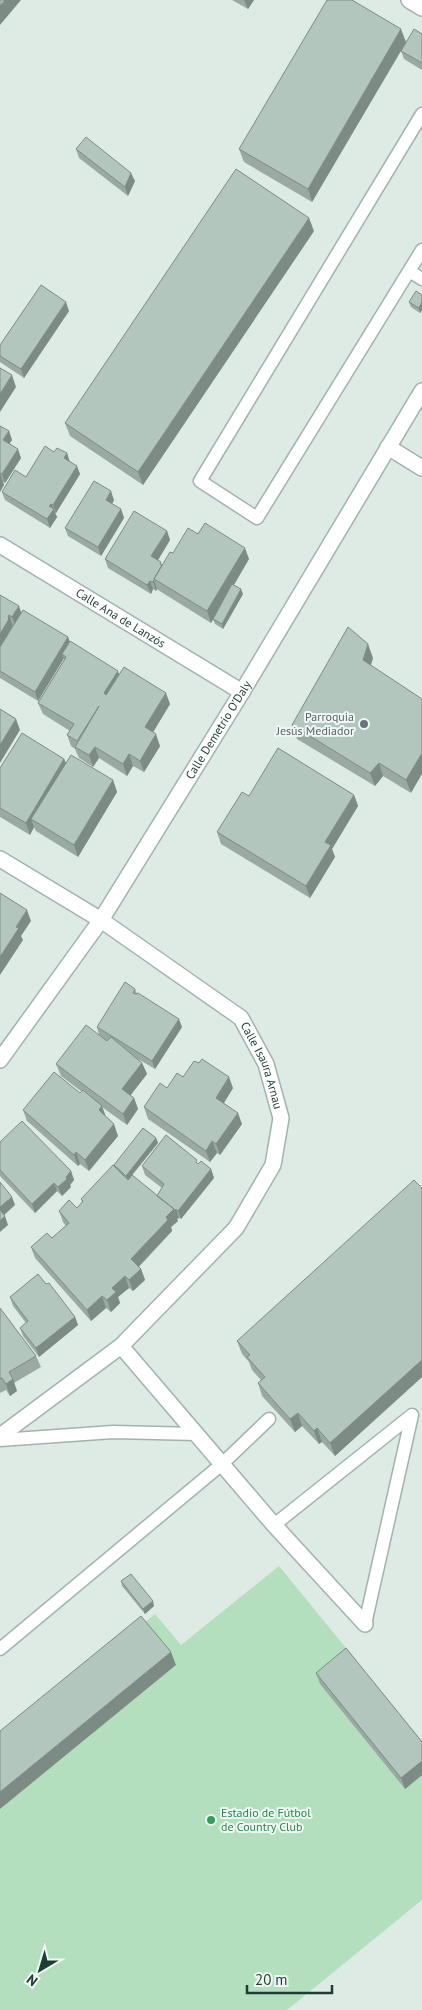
<svg xmlns="http://www.w3.org/2000/svg" width="422" height="2010" font-family="'PT Sans',sans-serif">
<style>
.green{fill:#b4dfbf}
.lines{fill:none;stroke-linecap:round;stroke-linejoin:round}
.lane-casing{stroke:#a1b3ac;stroke-width:15}
.street-casing{stroke:#a1b3ac;stroke-width:18}
.lane{stroke:#fff;stroke-width:12}
.street{stroke:#fff;stroke-width:15}
.wall{fill:#9aaaa3}
.shaded-wall{fill:#7d8b85}
.building{fill:#b3c6be;stroke:#7d8b85}
.worship-dot{fill:#6b7280;stroke:#eff8f3;stroke-width:2}
.leisure-dot{fill:#2e9e5b;stroke:#eff8f3;stroke-width:2}
.labels{text-anchor:middle;stroke-width:4;stroke-linejoin:round;paint-order:stroke}
.street-label{font-size:12px;fill:#1e3c34;stroke:#eff8f3}
.worship-label{font-size:12px;fill:#5b616d;stroke:#eff8f3;text-anchor:end}
.leisure-label{font-size:12px;fill:#27864d;stroke:#eff8f3;text-anchor:start}
</style>
<rect width="100%" height="100%" fill="#deebe5"/>
<path class="green" d="M279 1566 422 1741V1900L287 2010H0V1740L155 1614 181 1645Z"/>
<g class="lines">
<defs>
<path id="lane" d="M422 114 200 481 257 518 422 250
M409 271 422 279
M0 1440 113 1432 197 1434
M274 1525 412 1415 365 1624
M0 1649 222 1464 269 1419"/>
<g id="street">
<path d="M409 0 422 8"/>
<path d="M388 447 422 468"/>
<path id="s1" d="M0 545 242 692"/>
<path id="s2" d="M0 859 101 920 241 1018 266 1064 281 1118 273 1165 236 1228 121 1346 0 1436"/>
<path id="s3" d="M0 1060 101 920 242 692 422 391"/>
<path d="M121 1346 274 1525 365 1624"/>
</g>
</defs>
<use href="#lane" class="lane-casing"/>
<use href="#street" class="street-casing"/>
<use href="#lane" class="lane"/>
<use href="#street" class="street"/>
</g>
<path class="wall" d="M232 0H254L248 9Z
M422 34V70L404 59 401 51 312 202 244 162 239 149 406 42Z
M76 149 135 181 128 196 79 158Z
M314 231 143 485 70 436 65 423Z
M422 295V310L420 313 411 307 409 302Z
M69 311 24 378 0 362V345Z
M0 426 9 431 12 440 9 444 21 458 5 483 3 482 4 485 0 492Z
M54 452 67 453 69 461 80 474 56 513H55L57 517 50 528 5 500 2 492 26 477Z
M114 500 112 504 121 509 124 518 101 556 68 536 65 528Z
M167 531 170 540 158 560 162 565 173 553 198 534 249 559 234 585 243 594 223 629 215 624 213 619 211 623 158 590 157 589 156 591 153 589 151 594 108 568 105 559Z
M0 595 21 612 68 637 70 642 119 675 170 704 153 732 160 746 144 772 133 766 127 776 99 758 93 767 79 758 75 749 71 746 67 735 70 731 43 714 38 703 64 660V658L38 701 0 678Z
M373 658 371 665 411 793 383 776 375 786 297 739 292 725Z
M64 759 66 763 113 780 117 792 78 857 36 831 34 827 30 835 0 817V768Z
M354 795 358 806 332 849 335 857 310 898 221 844 217 832 249 796Z
M135 989 137 994 182 1027 155 1069 138 1059 142 1063 147 1074 130 1095 134 1098 138 1109 127 1125 102 1107 106 1117 118 1136 89 1171 80 1164 78 1166 27 1121 23 1110 80 1093 82 1092 61 1076 56 1064 99 1035 97 1027Z
M183 1077 233 1088 224 1103 242 1124 220 1155 217 1153 210 1162 148 1119 144 1107 167 1088Z
M156 1138 158 1143 132 1175 157 1196 162 1188 145 1175 142 1166 199 1164 211 1169 214 1178 181 1219 179 1218 177 1219 178 1221 171 1227 172 1231 139 1267 141 1269 145 1280 133 1291 129 1288 118 1297 120 1303 111 1312 106 1308 91 1321 35 1258 31 1247 52 1238 66 1226 63 1222 59 1211 77 1208 82 1202 81 1199 114 1167Z
M0 1142 71 1171 74 1180 70 1185 71 1187 62 1196 57 1191 35 1213 0 1176Z
M422 1188V1377L335 1456 322 1442 319 1444 302 1426 295 1432 262 1396 258 1383 261 1380 252 1370 249 1362 242 1354 237 1341Z
M46 1284 75 1317 78 1325 39 1357 23 1336 20 1328 26 1323 13 1306 10 1297Z
M0 1308 36 1356 41 1367 14 1383 17 1391 10 1396 6 1390 0 1393Z
M121 1581 154 1606 145 1614 122 1586Z
M316 1673 422 1742V1775L405 1789 320 1684Z"/>
<path class="shaded-wall" d="M5 0H21L0 25V6Z
M244 0H254L248 9Z
M401 29 406 42 312 202 308 189Z
M131 173 135 181 128 196 125 187Z
M309 218 314 231 143 485 138 472Z
M66 302 69 311 24 378 21 369Z
M422 302V310L420 313 419 308Z
M12 375 16 387 0 412V394Z
M9 431 12 440 6 449 3 440Z
M18 449 21 458 5 483 2 474Z
M67 453 70 462 64 458Z
M77 466 80 474 56 513 53 505Z
M0 473 4 485 0 492Z
M111 491 114 500 109 509 106 500Z
M51 504 57 517 50 528 47 519 49 506Z
M121 509 124 518 101 556 98 547Z
M167 531 170 540 155 565 151 556Z
M245 548 249 559 211 623 207 611Z
M154 580 157 589 156 591 153 582Z
M150 581 153 589 151 594 147 585Z
M241 589 243 594 223 629 222 624Z
M19 606 22 615 16 626 12 617Z
M9 615 12 624V628L0 648V634Z
M68 637 71 646 62 654 64 658 38 701 35 692Z
M368 644 373 658 368 673 363 660Z
M118 671 122 682 108 705 104 693Z
M166 693 170 704 149 739 145 727Z
M16 719 20 730 0 763V745Z
M156 734 160 746 144 772 140 761Z
M95 747 99 758 93 767 89 755Z
M422 753V774L411 793 406 780Z
M129 754 133 766 127 776 123 764Z
M64 759 69 770 31 819 34 827 30 835 26 823Z
M379 763 383 776 375 786 370 773Z
M113 780 117 792 78 857 74 845Z
M354 795 358 806 332 849 335 857 310 898 306 886 325 842Z
M27 910 31 921 21 936 23 940 0 975V957L16 927Z
M179 1019 182 1027 155 1069 152 1061Z
M142 1063 147 1074 127 1100 122 1089Z
M229 1077 233 1088 220 1109 216 1098Z
M134 1098 138 1109 127 1125 123 1114Z
M102 1106 106 1117 99 1110Z
M238 1113 242 1124 220 1155 216 1144Z
M114 1124 118 1136 89 1171 85 1160Z
M156 1138 158 1143 128 1180 126 1176Z
M212 1141 217 1153 210 1162 206 1151Z
M76 1152 80 1164 78 1166 74 1155Z
M211 1169 214 1178 181 1219 178 1211Z
M71 1171 74 1180 70 1185 71 1187 62 1196 58 1187 66 1177Z
M54 1183 57 1191 35 1213 32 1204Z
M12 1197 15 1205 2 1217 0 1212V1207Z
M174 1209H176L179 1218 177 1219 178 1221 171 1227 172 1231 135 1270 131 1259 166 1217Z
M5 1216 8 1225 0 1232V1221Z
M141 1269 145 1280 133 1291 129 1280Z
M125 1276 129 1288 118 1297 120 1303 111 1312 107 1300 112 1288Z
M102 1296 106 1308 91 1321 87 1310Z
M75 1317 78 1325 39 1357 36 1348Z
M422 1360V1377L335 1456 330 1443Z
M13 1379 17 1391 10 1396 6 1384Z
M298 1413 302 1426 295 1432 290 1419Z
M317 1428 322 1442 319 1444 314 1431Z
M153 1601 154 1606 145 1614 143 1609Z
M171 1652 176 1665 0 1809V1792Z
M422 1761V1775L405 1789 401 1778Z"/>
<path class="building" d="M0 0H5L0 6Z
M327 0H352L401 29 308 189 239 149Z
M414 29 422 34V63L401 51Z
M86 137 131 173 125 187 76 149Z
M236 169 309 218 138 472 65 423Z
M41 285 66 302 21 369 0 356V345Z
M416 291 422 295V302L419 308 409 302Z
M0 368 12 375 0 394Z
M0 426 9 431 3 440 18 449 2 474 0 473V474Z
M45 446 54 452 57 448 67 453 64 458 77 466 53 505 51 504 49 506 54 509 47 519 2 492 15 470 26 477Z
M94 481 111 491 106 500 121 509 98 547 65 528Z
M134 511 167 531 151 556 161 562 160 564 162 565 154 579V580L153 582 150 581 147 585 105 559Z
M205 523 245 548 207 611 154 579 170 552 173 553 188 528 198 534Z
M232 584 241 589 222 624 213 619Z
M0 595 19 606 12 617 9 615 8 618 9 619 0 634Z
M23 610 68 637 35 692 0 671V647Z
M348 627 368 644 363 660 422 699V753L406 780 379 763 370 773 292 725Z
M70 641 118 671 104 693 106 695 124 667 166 693 145 727 156 734 140 761 129 754 123 764 95 747 89 755 75 747 99 706 77 741 67 735 74 724 38 703 66 657 62 654Z
M0 709 16 719 0 745Z
M22 733 64 759 26 823 0 808V768Z
M278 748 354 795 325 842 331 845 306 886 217 832 242 792 249 796Z
M71 755 113 780 74 845 31 819Z
M0 893 27 910 16 927 19 928 0 957Z
M125 982 135 989 133 993 136 994 138 993 179 1019 152 1061 97 1027Z
M86 1025 107 1041 111 1037 142 1063 122 1089 134 1098 123 1114 56 1064Z
M202 1059 229 1077 216 1098 238 1113 216 1144 212 1141 206 1151 144 1107 160 1083 167 1088 177 1073 183 1077 194 1061 199 1063Z
M54 1072 80 1093 83 1090 102 1106 99 1110 114 1124 85 1160 76 1152 74 1155 23 1110Z
M22 1121 71 1171 66 1177 67 1179 58 1187 54 1183 32 1204 0 1170V1142Z
M143 1128 156 1138 126 1176 114 1165Z
M166 1135 197 1160 196 1162 198 1164 201 1161 211 1169 178 1211 176 1209 174 1211V1209L157 1196 164 1184 142 1166Z
M113 1165 128 1180 132 1175 174 1209 166 1217 168 1220 131 1259 141 1269 129 1280 125 1276 112 1288 116 1292 107 1300 102 1296 87 1310 31 1247 47 1233 52 1238 69 1223 59 1211 69 1200 77 1208 83 1201 81 1199Z
M414 1180 422 1188V1360L330 1443 317 1428 314 1431 298 1413 290 1419 258 1383 265 1377 247 1357 250 1355 237 1341Z
M0 1182 12 1197 0 1207Z
M0 1210 5 1216 0 1221Z
M38 1274 46 1284 49 1283 75 1317 36 1348 20 1328 28 1321 10 1297Z
M0 1308 36 1356 9 1372 13 1379 6 1384 2 1378 0 1379Z
M131 1574 153 1601 143 1609 121 1581Z
M141 1616 171 1652 0 1792V1731Z
M346 1648 422 1742V1761L401 1778 316 1673Z"/>
<circle class="worship-dot" cx="364" cy="724" r="5"/>
<circle class="leisure-dot" cx="211" cy="1820" r="5"/>
<g class="labels">
<g class="street-label">
<text dy="4" stroke="none"><textPath href="#s1" startOffset="141">Calle Ana de Lanzós</textPath></text>
<text dy="4" stroke="none"><textPath href="#s3" startOffset="396">Calle Demetrio O'Daly</textPath></text>
<text dy="4" stroke="none"><textPath href="#s2" startOffset="341">Calle Isaura Arnau</textPath></text>
</g>
<g class="worship-label">
<text x="354" y="721">Parroquia<tspan x="354" dy="14">Jesús Mediador</tspan></text>
</g>
<g class="leisure-label">
<text x="221" y="1817">Estadio de Fútbol<tspan x="221" dy="14">de Country Club</tspan></text>
</g>
</g>
<g transform="translate(40 1970) rotate(218)" stroke="#eff8f3" stroke-width="4" paint-order="stroke">
<path d="M0-4L9 19L0 12L-9 19Z" fill="#1e3c34"/>
<text y="-8" font-size="14" font-weight="bold" text-anchor="middle" fill="#1e3c34">N</text>
</g>
<path d="M247 1985v8h85v-8" fill="none" stroke="#1e3c34" stroke-width="2.5"/>
<text x="255" y="1985" font-size="15" fill="#1e3c34" stroke="#eff8f3" stroke-width="4" paint-order="stroke">20 m</text>
</svg>
